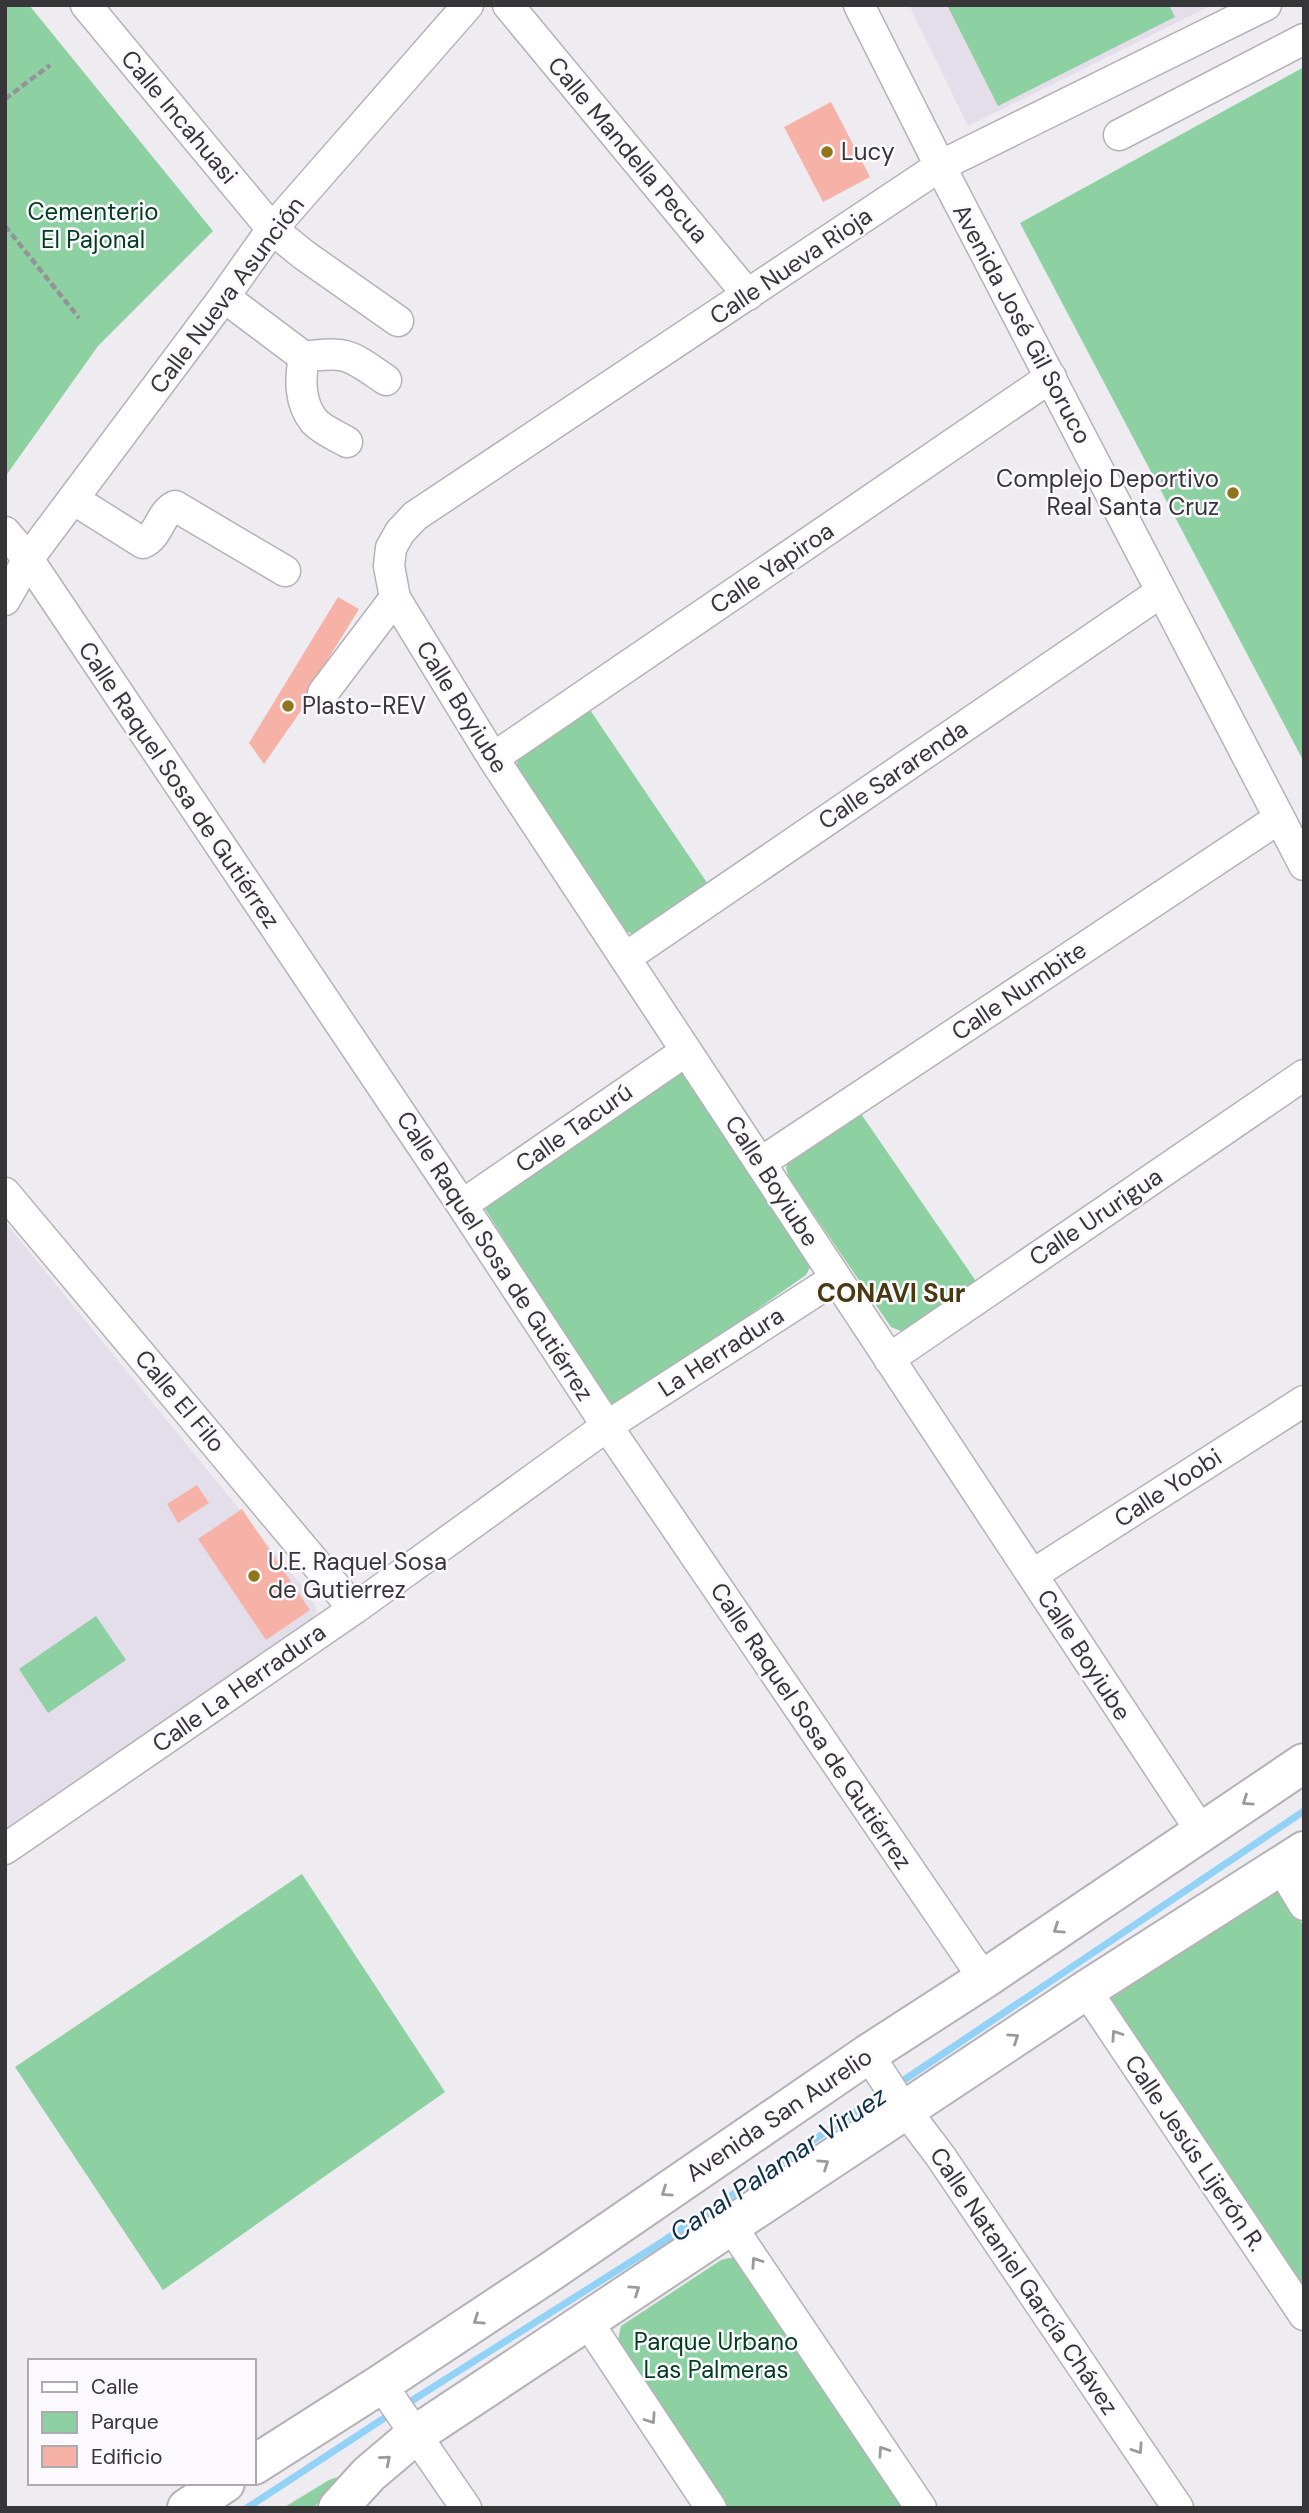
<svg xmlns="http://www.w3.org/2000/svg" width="1309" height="2513" font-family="'DM Sans',sans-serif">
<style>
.built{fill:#e3deea}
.green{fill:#8dd1a2}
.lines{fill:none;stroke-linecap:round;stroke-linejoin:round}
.stream{stroke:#91d2f6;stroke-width:7}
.building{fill:#f7b2a7}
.minor-casing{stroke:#b4b2b7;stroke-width:33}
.major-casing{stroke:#b4b2b7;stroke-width:42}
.path{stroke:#959397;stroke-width:4.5;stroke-dasharray:7 3.5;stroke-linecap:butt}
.minor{stroke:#fff;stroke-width:30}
.major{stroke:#fff;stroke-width:38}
.oneway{stroke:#9a9a9b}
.poi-dot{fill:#91751b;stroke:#fbf8fe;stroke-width:2.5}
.labels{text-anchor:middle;stroke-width:5;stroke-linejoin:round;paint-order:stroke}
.street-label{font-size:24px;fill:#363537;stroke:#fbf8fe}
.poi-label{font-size:24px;fill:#363537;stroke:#fbf8fe;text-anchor:start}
.park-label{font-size:24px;fill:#003d1d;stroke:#fbf8fe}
.neighbourhood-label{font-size:26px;font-weight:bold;fill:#473910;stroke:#fbf8fe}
.water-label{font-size:26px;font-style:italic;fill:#0b3245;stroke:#fbf8fe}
</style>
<rect width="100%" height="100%" fill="#eeebf1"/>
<path class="built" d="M909 5H1212L968 126Z
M5 1222 311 1597 317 1612 309 1623 5 1836Z"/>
<path class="green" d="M5 5H29L213 231 98 346 5 477Z
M947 5H1169L1175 17 998 106Z
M1304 67V762L1020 223Z
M590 710 712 890 634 935 626 931 519 781 516 769 518 759Z
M684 1069 813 1262 806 1275 626 1401 616 1405 606 1402 484 1207Z
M857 1108 982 1290 909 1334 891 1327 789 1178 786 1168 790 1154Z
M96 1616 126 1660 48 1713 19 1669Z
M302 1874 445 2092 163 2290 15 2067Z
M1280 1887 1304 1927V2293L1109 2000Z
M734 2257 909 2508H727L621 2351 618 2340 621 2326 721 2260Z
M338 2477 314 2508H283L329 2480Z"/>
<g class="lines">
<path class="stream" d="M898 2084 1304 1811
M405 2405 662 2242 885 2092
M247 2508 392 2413"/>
</g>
<path class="building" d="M831 102 870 177 823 202 784 127Z
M338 597 359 609 325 664 330 669 264 764 249 743Z
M197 1485 209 1503 178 1523 167 1504Z
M242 1509 310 1610 266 1640 198 1539Z"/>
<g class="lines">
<defs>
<path id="minor" d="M86 5 272 229 304 255 398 321
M508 5 748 295
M859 5 940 166 1304 865
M1119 135 1304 39
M224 297 304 357C300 379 299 402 314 421 322 430 337 436 347 442
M304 357C347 350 351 356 386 380
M73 499 143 543C159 536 160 513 175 506L285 571
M5 532 28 559 462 1205 607 1426 984 1979
M5 600 28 559 224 297 272 229 468 5
M323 693 395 598
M493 758 1051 377
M625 958 1161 592
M760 1163 1278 819
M5 1193 354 1609
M462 1205 686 1051
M889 1359 1304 1075
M1032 1575 1304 1401
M1201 1831 493 758 395 598 389 566 391 548 400 532 415 516 940 166 1266 5
M5 1849 354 1609 607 1426 836 1278
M1281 1867 1304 1905
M1086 1990 1304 2315
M868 2054 898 2100 941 2157 1178 2508
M731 2226 921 2508
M587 2321 711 2508
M381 2384 466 2508"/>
<path id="major" d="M254 2465 381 2384 553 2270 868 2054 984 1979 1304 1763
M187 2508 225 2483
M338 2508 369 2474 415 2435 1086 1990 1304 1851"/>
</defs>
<use href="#minor" class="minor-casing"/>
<use href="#major" class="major-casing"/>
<path class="path" d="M5 99 50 65
M5 226 79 318"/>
<use href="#minor" class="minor"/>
<use href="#major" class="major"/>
</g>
<defs><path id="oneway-chevron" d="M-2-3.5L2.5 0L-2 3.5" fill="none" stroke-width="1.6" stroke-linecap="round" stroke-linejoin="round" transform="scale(1.75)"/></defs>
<g class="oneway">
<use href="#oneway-chevron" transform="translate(1247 1801) rotate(146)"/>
<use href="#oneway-chevron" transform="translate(1058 1929) rotate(146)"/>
<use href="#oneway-chevron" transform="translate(1116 2035) rotate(-124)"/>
<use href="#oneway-chevron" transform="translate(1014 2038) rotate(-34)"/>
<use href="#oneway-chevron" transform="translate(824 2164) rotate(-34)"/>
<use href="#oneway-chevron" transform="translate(666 2192) rotate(146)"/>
<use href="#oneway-chevron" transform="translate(756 2262) rotate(-124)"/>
<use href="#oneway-chevron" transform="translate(635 2290) rotate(-34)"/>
<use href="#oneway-chevron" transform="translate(478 2320) rotate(146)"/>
<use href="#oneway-chevron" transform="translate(651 2419) rotate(56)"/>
<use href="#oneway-chevron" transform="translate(1138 2449) rotate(56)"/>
<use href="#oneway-chevron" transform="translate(883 2451) rotate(-124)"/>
<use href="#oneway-chevron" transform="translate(386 2460) rotate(-40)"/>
</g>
<g class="poi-dot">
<circle cx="827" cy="152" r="7"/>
<circle cx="1233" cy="493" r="7"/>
<circle cx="288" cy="706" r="7"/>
<circle cx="254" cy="1576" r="7"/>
</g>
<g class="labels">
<g class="street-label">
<text transform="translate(179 117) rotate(50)" y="8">Calle Incahuasi</text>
<text transform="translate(628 150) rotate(50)" y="8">Calle Mandella Pecua</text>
<text transform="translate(791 266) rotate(-34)" y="8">Calle Nueva Rioja</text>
<text transform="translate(227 295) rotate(-53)" y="8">Calle Nueva Asunción</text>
<text transform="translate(1022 324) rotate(62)" y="8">Avenida José Gil Soruco</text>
<text transform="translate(772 568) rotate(-34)" y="8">Calle Yapiroa</text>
<text transform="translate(462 707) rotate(58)" y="8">Calle Boyiube</text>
<text transform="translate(893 775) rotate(-34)" y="8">Calle Sararenda</text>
<text transform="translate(179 785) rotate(56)" y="8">Calle Raquel Sosa de Gutiérrez</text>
<text transform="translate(1019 991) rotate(-34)" y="8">Calle Numbite</text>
<text transform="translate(574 1128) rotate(-35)" y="8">Calle Tacurú</text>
<text transform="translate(772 1181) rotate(57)" y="8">Calle Boyiube</text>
<text transform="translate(1096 1217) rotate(-34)" y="8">Calle Ururigua</text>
<text transform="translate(495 1256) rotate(57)" y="8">Calle Raquel Sosa de Gutiérrez</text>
<text transform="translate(721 1352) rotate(-33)" y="8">La Herradura</text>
<text transform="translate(180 1401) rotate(50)" y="8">Calle El Filo</text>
<text transform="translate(1168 1488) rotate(-33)" y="8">Calle Yoobi</text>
<text transform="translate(1084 1655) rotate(57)" y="8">Calle Boyiube</text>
<text transform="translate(239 1688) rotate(-35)" y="8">Calle La Herradura</text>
<text transform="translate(811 1726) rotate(56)" y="8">Calle Raquel Sosa de Gutiérrez</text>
<text transform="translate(779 2115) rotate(-34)" y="8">Avenida San Aurelio</text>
<text transform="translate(1195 2153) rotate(56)" y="8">Calle Jesús Lijerón R.</text>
<text transform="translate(1024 2281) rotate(56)" y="8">Calle Nataniel García Chávez</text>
</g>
<g class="poi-label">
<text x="841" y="160">Lucy</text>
<text x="1219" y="487" text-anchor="end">Complejo Deportivo<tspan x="1219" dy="28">Real Santa Cruz</tspan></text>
<text x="302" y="714">Plasto-REV</text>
<text x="268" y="1570">U.E. Raquel Sosa<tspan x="268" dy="28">de Gutierrez</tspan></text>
</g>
<g class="park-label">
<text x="93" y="220">Cementerio<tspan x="93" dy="28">El Pajonal</tspan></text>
<text x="716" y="2350">Parque Urbano<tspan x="716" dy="28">Las Palmeras</tspan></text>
</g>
<g class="neighbourhood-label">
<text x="891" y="1302">CONAVI Sur</text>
</g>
<g class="water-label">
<text transform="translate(778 2164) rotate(-34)" y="9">Canal Palamar Viruez</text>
</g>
</g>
<rect width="1309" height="2513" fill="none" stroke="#363537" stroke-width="14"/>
<rect x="28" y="2359" width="228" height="126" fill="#fbf8fe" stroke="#acaaae" stroke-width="2"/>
<rect x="42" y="2382" width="35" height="10" fill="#ffffff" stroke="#acaaae" stroke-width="2"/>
<text x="91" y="2394" font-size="21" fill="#363537">Calle</text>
<rect x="42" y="2412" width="35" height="21" fill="#8dd1a2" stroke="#acaaae" stroke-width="2"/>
<text x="91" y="2429" font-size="21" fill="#363537">Parque</text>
<rect x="42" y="2446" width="35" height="21" fill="#f7b2a7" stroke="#acaaae" stroke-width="2"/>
<text x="91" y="2464" font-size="21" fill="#363537">Edificio</text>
</svg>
